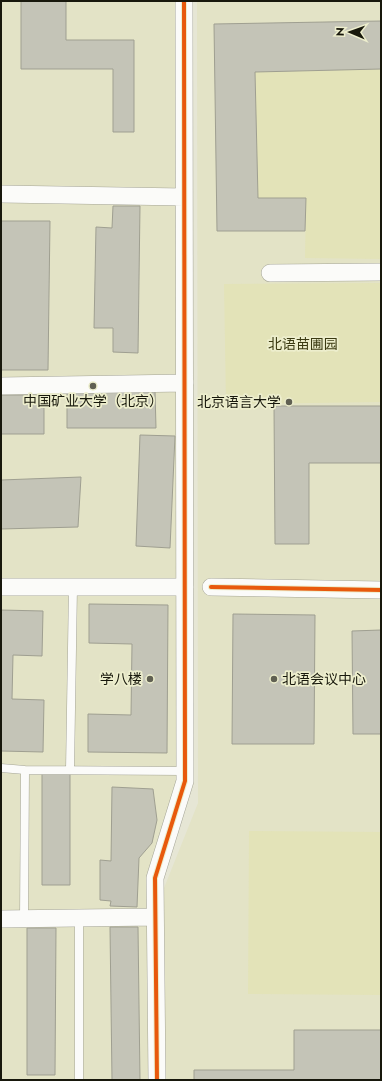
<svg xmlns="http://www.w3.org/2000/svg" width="382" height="1081" font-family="Jost,'Noto Sans SC',sans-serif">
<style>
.built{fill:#e3e3c6}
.green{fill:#e3e3b8}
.building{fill:#c4c4b7;stroke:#9f9f91}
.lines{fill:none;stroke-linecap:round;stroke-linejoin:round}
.service-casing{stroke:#a5a597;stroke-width:9}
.minor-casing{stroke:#a5a597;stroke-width:18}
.service{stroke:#fbfbf9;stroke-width:8}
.minor{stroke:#fbfbf9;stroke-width:17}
.cycleway-casing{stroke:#edeecd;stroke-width:6}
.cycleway{stroke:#e8590c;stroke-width:4}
.poi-dot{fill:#606052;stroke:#edeecd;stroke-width:1.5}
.labels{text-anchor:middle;stroke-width:3.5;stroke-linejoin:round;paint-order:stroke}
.park-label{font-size:14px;fill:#3b3a12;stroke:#edeecd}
.poi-label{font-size:14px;fill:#18180c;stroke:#edeecd;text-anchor:end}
</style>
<rect width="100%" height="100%" fill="#e6e6d5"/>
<path class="built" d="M1 1H185V771L155 878 154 1080H1Z
M197 1H381V1080H165L164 888 198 803Z"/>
<path class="green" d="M381 69V259L305 258 306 198H258L255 72Z
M381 283V402L226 404 224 284Z
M249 831 381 832V995L248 994Z"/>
<path class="building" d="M21 1H66V40H134V132H113V69H21Z
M381 21V69L255 72 258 198H306L305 231H217L214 24Z
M113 206H140L138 353 113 352V328H94L96 227 112 228Z
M1 221H50L48 370H1Z
M67 391H155L156 428H67Z
M1 395H44V434H1Z
M274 406H381V463H309V544H275Z
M140 435 175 436 170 548 136 546Z
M81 477 78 527 1 529V480Z
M89 604 168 605 167 753 88 752V714L131 715 132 644 89 643Z
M1 610 43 611 42 656 13 655 12 699 44 700 43 752 1 751Z
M233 614 315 615 314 744H232Z
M381 630V734H353L352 631Z
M42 773H70V885H42Z
M112 787 153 789 157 820 152 843 139 858 137 907 110 906 111 901 100 900V860L111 861Z
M110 927H138L140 1080H112Z
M27 928H56L55 1075H27Z
M294 1030H381V1080H194V1070H294Z"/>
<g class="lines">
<defs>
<path id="service" d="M1 768 25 770 185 771
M70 770 73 587
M79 918V1080
M24 919 25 770"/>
<path id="minor" d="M1 194 184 197
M270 273 381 272
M1 386 185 383
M1 587H185
M211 587 381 590
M1 919 155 917
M157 1080 155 878 185 781 184 1"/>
</defs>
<use href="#service" class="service-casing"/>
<use href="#minor" class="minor-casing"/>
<use href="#service" class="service"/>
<use href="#minor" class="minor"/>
<defs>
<path id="cycleway" d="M211 587 381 590
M157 1080 155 878 185 781 184 1"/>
</defs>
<use href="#cycleway" class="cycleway-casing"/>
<use href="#cycleway" class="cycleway"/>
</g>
<g class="poi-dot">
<circle cx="93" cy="386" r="4"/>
<circle cx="289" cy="402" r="4"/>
<circle cx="150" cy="679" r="4"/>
<circle cx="274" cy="679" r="4"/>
</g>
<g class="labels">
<g class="park-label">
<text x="303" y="349">北语苗圃园</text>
</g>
<g class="poi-label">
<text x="93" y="406" text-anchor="middle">中国矿业大学（北京）</text>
<text x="281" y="407">北京语言大学</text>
<text x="142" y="684">学八楼</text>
<text x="282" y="684" text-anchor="start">北语会议中心</text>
</g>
</g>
<rect width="382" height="1081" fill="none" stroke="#18180c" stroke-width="4"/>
<g transform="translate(350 32) rotate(272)" stroke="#edeecd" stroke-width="3" paint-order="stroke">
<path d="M0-3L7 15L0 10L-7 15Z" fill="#18180c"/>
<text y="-6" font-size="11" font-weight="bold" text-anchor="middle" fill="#18180c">N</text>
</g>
</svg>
